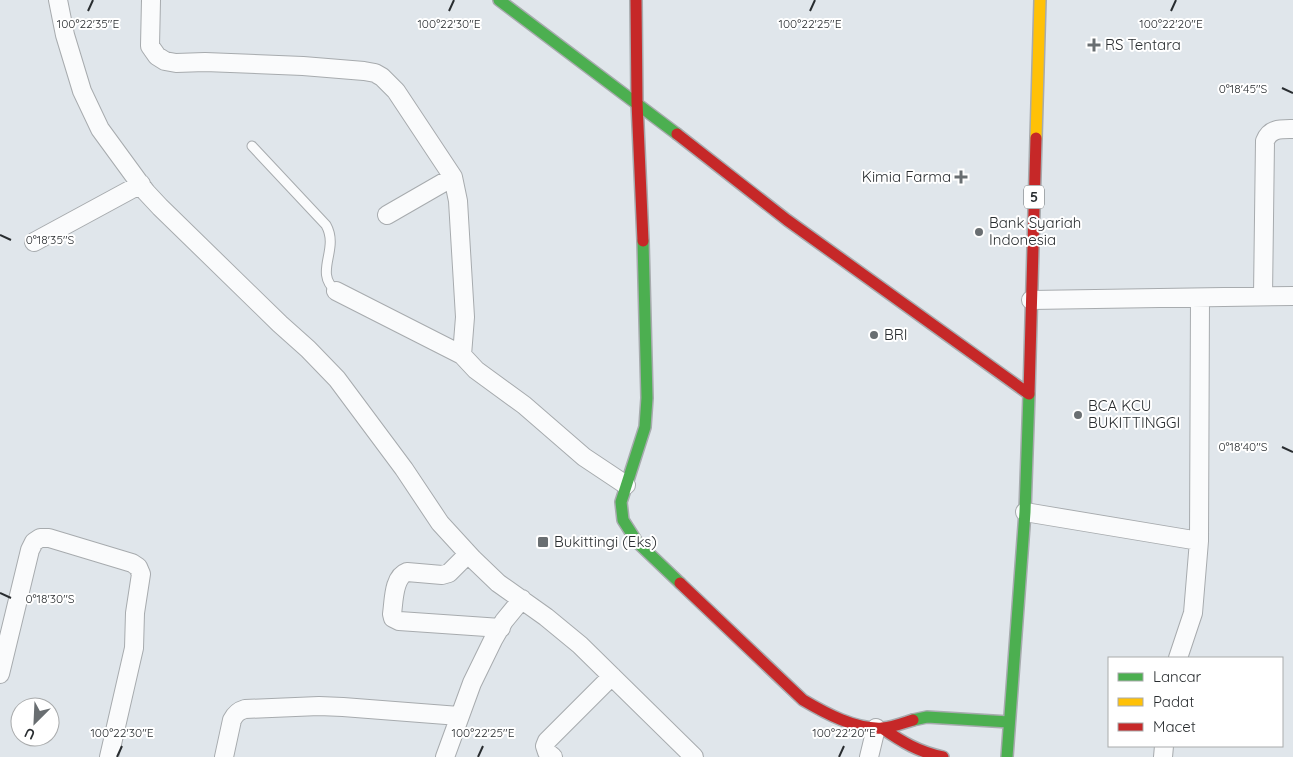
<svg xmlns="http://www.w3.org/2000/svg" width="1293" height="757" font-family="Quicksand,sans-serif">
<style>
.lines{fill:none;stroke-linecap:round;stroke-linejoin:round}
.lane-casing{stroke:#a7abae;stroke-width:11}
.street-casing{stroke:#a7abae;stroke-width:20}
.fast-casing{stroke:#a7abae;stroke-width:14}
.slow-casing{stroke:#a7abae;stroke-width:14}
.jam-casing{stroke:#a7abae;stroke-width:14}
.lane{stroke:#fafbfc;stroke-width:9}
.street{stroke:#fafbfc;stroke-width:18}
.fast{stroke:#4caf50;stroke-width:11}
.slow{stroke:#ffc107;stroke-width:11}
.jam{stroke:#c62828;stroke-width:11}
.ticks{fill:none;stroke:#292d30;stroke-width:2}
.poi-dot{fill:#696e71;stroke:#fff;stroke-width:2}
.labels{text-anchor:middle;stroke-width:4;stroke-linejoin:round;paint-order:stroke}
.shield{fill:#fff;stroke:#696c6e;stroke-width:1}
.shield-label{font-size:14px;font-weight:bold;fill:#292d30}
.poi-label{font-size:15px;fill:#292d30;stroke:#fff;text-anchor:start}
.ticks-label{font-size:12px;text-anchor:middle;fill:#292d30;stroke:#fff;stroke-width:4;stroke-linejoin:round;paint-order:stroke}
</style>
<rect width="100%" height="100%" fill="#e0e6eb"/>
<g class="lines">
<defs>
<path id="lane" d="M252 146 326 225C340 250 313 272 336 291"/>
<path id="street" d="M58 0 65 35 82 91 100 129 146 192 160 207 280 324 308 349 337 379 404 469 440 523 473 559 498 583 546 617 580 645 694 757
M151 0 150 46 157 56 165 61 176 63 205 62 303 66 364 71 375 73 382 77 396 91 453 177 458 201 465 317 462 355 476 370 524 405 584 457 626 485
M387 215 453 177
M34 242 141 184
M336 291 462 355
M1263 296 1265 141C1270 128 1281 129 1293 129
M1031 300 1293 296
M1025 512 1199 541
M468 554 449 573 442 575 407 572C393 577 394 601 392 614L393 618 399 621 501 628
M1178 658 1193 613 1199 541 1200 298
M0 674 30 550 34 542 40 538H49L132 563 138 567 141 574 135 613 134 648 109 757
M224 757 232 720C235 714 238 711 245 709L319 706 343 707 459 716
M445 757 472 683 493 640 504 621 522 599
M553 757 547 752 545 746 547 741 612 676
M869 757 876 728
M1163 757 1164 746"/>
<path id="fast" d="M499 0 677 134
M643 241 647 398 645 427 621 502 623 520 637 542 680 583
M913 720 927 717 1009 722
M1007 757 1025 512 1029 394"/>
<path id="slow" d="M1036 138 1040 0"/>
<path id="jam" d="M636 0 637 102 643 241
M677 134 787 220 1029 394
M1029 394 1036 138
M680 583 803 700C825 713 856 730 883 728 893 727 903 723 913 720
M882 728C902 742 919 752 943 757"/>
</defs>
<use href="#lane" class="lane-casing"/>
<use href="#street" class="street-casing"/>
<use href="#fast" class="fast-casing"/>
<use href="#slow" class="slow-casing"/>
<use href="#jam" class="jam-casing"/>
<use href="#lane" class="lane"/>
<use href="#street" class="street"/>
<use href="#fast" class="fast"/>
<use href="#slow" class="slow"/>
<use href="#jam" class="jam"/>
</g>
<path class="ticks" d="M88 11 93 0M449 11 454 0M810 11 815 0M1171 11 1176 0M1282 88 1293 93M0 235 11 240M1282 447 1293 452M0 593 11 598M117 757 122 746M478 757 483 746M839 757 844 746"/>
<g class="poi-dot">
<path d="M1091.5 37.5h5v5h5v5h-5v5h-5v-5h-5v-5h5z"/>
<path d="M958.5 169.5h5v5h5v5h-5v5h-5v-5h-5v-5h5z"/>
<circle cx="979" cy="232" r="5"/>
<circle cx="874" cy="335" r="5"/>
<circle cx="1078" cy="415" r="5"/>
<rect x="537" y="536" width="12" height="12" rx="2.5"/>
</g>
<g class="labels">
<rect class="shield" x="1024" y="185.5" width="20" height="23" rx="4"/>
<g class="shield-label">
<text x="1034" y="202">5</text>
</g>
<g class="poi-label">
<text x="1105" y="50">RS Tentara</text>
<text x="951" y="182" text-anchor="end">Kimia Farma</text>
<text x="989" y="228">Bank Syariah<tspan x="989" dy="17">Indonesia</tspan></text>
<text x="884" y="340">BRI</text>
<text x="1088" y="411">BCA KCU<tspan x="1088" dy="17">BUKITTINGGI</tspan></text>
<text x="554" y="547">Bukittingi (Eks)</text>
</g>
</g>
<g class="ticks-label">
<text x="449" y="28">100°22'30"E</text>
<text x="810" y="28">100°22'25"E</text>
<text x="1171" y="28">100°22'20"E</text>
<text x="88" y="28">100°22'35"E</text>
<text x="1243" y="93">0°18'45"S</text>
<text x="50" y="244">0°18'35"S</text>
<text x="1243" y="451">0°18'40"S</text>
<text x="50" y="603">0°18'30"S</text>
<text x="122" y="737">100°22'30"E</text>
<text x="483" y="737">100°22'25"E</text>
<text x="844" y="737">100°22'20"E</text>
</g>
<rect x="1108" y="657" width="175" height="90" fill="#ffffff" stroke="#a9abac"/>
<rect x="1118" y="673" width="25" height="8" fill="#4caf50" stroke="#a9abac"/>
<text x="1153" y="682" font-size="15" fill="#292d30">Lancar</text>
<rect x="1118" y="698" width="25" height="8" fill="#ffc107" stroke="#a9abac"/>
<text x="1153" y="707" font-size="15" fill="#292d30">Padat</text>
<rect x="1118" y="723" width="25" height="8" fill="#c62828" stroke="#a9abac"/>
<text x="1153" y="732" font-size="15" fill="#292d30">Macet</text>
<g transform="translate(35 722) rotate(204)"><circle r="24" fill="#ffffff" stroke="#a9abac"/>
<path d="M0-4L9 19L0 12L-9 19Z" fill="#696e71"/>
<text y="-8" font-size="14" font-weight="bold" text-anchor="middle" fill="#292d30">U</text>
</g>
</svg>
